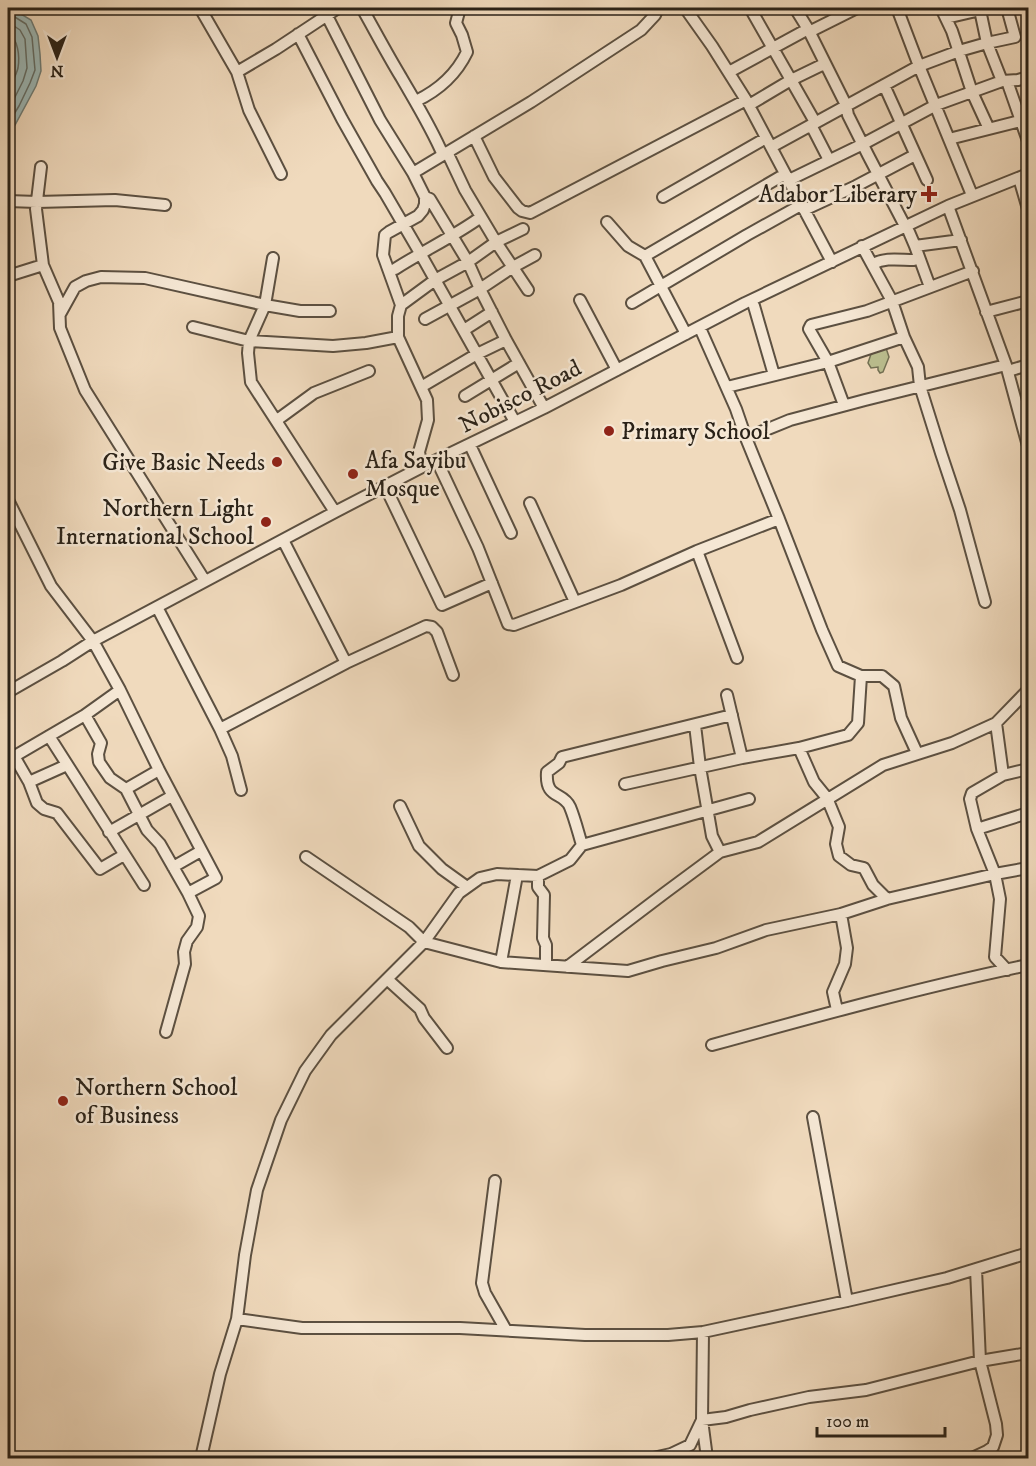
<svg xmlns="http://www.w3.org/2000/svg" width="1036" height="1466" font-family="'IM FELL DW Pica',serif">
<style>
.green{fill:#bbbf90;stroke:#727054;stroke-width:1.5}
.water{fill:#9cb9b8;stroke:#6e7d78;stroke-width:1.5}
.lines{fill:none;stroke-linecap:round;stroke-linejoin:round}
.shore{stroke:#636e68;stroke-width:1.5}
.minor-casing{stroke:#5c5041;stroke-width:14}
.minor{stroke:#f5e7d4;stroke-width:10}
.poi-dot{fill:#8f2418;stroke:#f5e7d4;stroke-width:2}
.labels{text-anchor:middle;stroke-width:5;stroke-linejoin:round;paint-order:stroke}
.poi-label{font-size:24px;fill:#2a2218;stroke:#f5e7d4;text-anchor:end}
.street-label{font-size:24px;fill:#2a2218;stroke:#f5e7d4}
</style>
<rect width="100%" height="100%" fill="#f0dabd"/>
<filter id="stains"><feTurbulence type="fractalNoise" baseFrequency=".00333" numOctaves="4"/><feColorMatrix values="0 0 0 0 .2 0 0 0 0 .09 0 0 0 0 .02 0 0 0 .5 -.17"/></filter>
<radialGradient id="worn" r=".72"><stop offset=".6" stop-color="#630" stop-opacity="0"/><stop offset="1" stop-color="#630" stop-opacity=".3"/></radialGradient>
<path class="green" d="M886 348 889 357 883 372 880 373 878 370V367L871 368 868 363 871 354Z"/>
<path class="water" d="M8 8H11L31 20 38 36 40 54 41 71 36 86 15 125 8 127Z"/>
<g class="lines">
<path class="shore" d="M8 22 20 30 25 39 27 68 23 81 8 111
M8 32C18 39 20 56 18 68 16 76 11 84 8 91
M8 121 11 119 19 106 30 83 35 70 32 37 26 24 10 14 8 8"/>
<defs>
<path id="minor" d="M200 8 237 72 249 110 281 174
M323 8 380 120 413 173 425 197V204L423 210 418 216 389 232 385 235 383 255 401 305 398 316V337L427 400 428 420 419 452 422 467
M362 8C375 31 387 54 401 77 416 103 431 127 443 155
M685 8 712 46 746 100 832 262
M750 8 815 122
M795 8 808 29 846 105 848 115 868 155 905 226
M897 8 919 66 972 195
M941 8 952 31 972 92 989 129
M980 10 987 43 1002 81
M946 18 989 8
M809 32 857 8
M298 34 342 119 377 181 385 193 420 253 515 422
M237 72 276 49 338 8
M729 72 808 29
M1007 81 1028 141
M884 85 927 180
M416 101C439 90 456 75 467 52L462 35 456 23 460 8
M749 105 791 80 824 64
M811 125 829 160
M474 136 494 177 518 208 522 211 530 213 746 100
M949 139 1028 119
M771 147 919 66 959 51 987 43 1015 37 1007 8
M447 152 465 190 496 242 528 290
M41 167 36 209 43 265 59 302 60 328 85 390 205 581
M413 173 531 102 641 30 655 15 658 8
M1019 178 1028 209
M789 180 863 144 936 105 1002 81 1018 80 1028 77
M425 197 430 199 468 262 480 289 506 340 544 408
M663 197 766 138
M8 201 37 202 115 200 165 205
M948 206 1006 365 1028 446
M804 210 856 186 915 155
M607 222 628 246 645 256 686 334
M909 232 915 246
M862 246 892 301 904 337 918 367 920 386 941 453 960 510 985 602
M645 256 785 174
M273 258 265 305 249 341 248 353 251 382 335 512
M873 264C885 257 900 260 914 260
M395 269C423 251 453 237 481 217
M8 276 43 265
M930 287 915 246 961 240
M580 300 617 370
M632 303 747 235 801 205
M401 305 435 280 468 262 496 242 523 229
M754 306 774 375
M986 312 1028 301
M60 314 75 287 86 281 101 277 145 278 265 305 300 311H330
M425 319 480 289 513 267 535 255
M193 327 249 341 333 346 366 343 398 337
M464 330 492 312
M1008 371 1028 365
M421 387 477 354 506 340
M727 387 828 362 904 337
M465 396 519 363
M844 405 828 362 809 329 811 325 867 311 973 271
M277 420 314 393 369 371
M746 438 790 420 865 400 1006 365
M470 445 511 533
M437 461 478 548 508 624 514 625 621 585 697 551 779 519 746 438 736 409 700 328
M385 486 442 605 492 583
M8 500 51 586 93 641 120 690 159 770 216 878 188 893 199 916 197 927 187 941 184 952 185 964 166 1032
M530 503 575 602
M779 519 822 630 838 666 861 676H882L894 686 901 718 917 753
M283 540 346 663
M697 551 737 658
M157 607 220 729 232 756 241 790
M8 692 62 661 93 641 335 512 422 467 544 408 745 303 948 206 1028 174
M727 695 742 758
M85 715 101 743 98 754 99 762 110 778 126 789 147 830 160 844 188 893
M996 723 1003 775
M695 725 700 767 712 836 720 852
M220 729 346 663 426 626 432 627 437 632 453 675
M49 736 144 885
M799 748 848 735 858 723 861 676
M14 756 29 782 37 803 44 809 57 813 100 869 124 855
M8 760 85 715 120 690
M29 782 67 765
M625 784 742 758 799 748 814 782 827 798 839 827 836 844 839 856 851 865 864 868 873 885 887 899
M126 789 159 770
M400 806 419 846 442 869 467 887
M977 829 1028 813
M109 832 172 796
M582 845 749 799
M306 857 409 927 424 942 501 962 628 971 662 961 716 948 766 930 841 914 887 899 995 874 1028 868
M173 867 201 851
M501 962 517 875
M546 965V945L543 938 544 895 538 887V876L570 860 582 845C578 832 575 819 570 807 563 791 545 800 547 772L559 763 562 757 732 715
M567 967 666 892 720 852 758 842 883 765 952 743 996 723 1028 690
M1007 970 995 957 1000 899 995 874 977 829 970 799 972 793 1003 775 1028 769
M387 979 420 1009 424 1018 447 1048
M837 1010 833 992 845 964 847 948 841 914
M712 1045C817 1016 922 987 1028 965
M813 1117 847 1301
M495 1181 482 1283 485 1293 506 1330
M237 1319 302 1328H460L585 1335H668L703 1332 847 1301 947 1278 1028 1253
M703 1332 702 1420 707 1458
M201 1458 220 1374 237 1319 245 1255 257 1190 281 1120 305 1071 331 1035 424 942 459 893 480 878 497 874 538 876
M653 1458 671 1454 690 1445 702 1420 726 1417 750 1410 809 1397 866 1390 980 1361 1028 1353
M972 1458 987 1451 993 1447 997 1435 996 1424 980 1361 976 1269"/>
</defs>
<use href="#minor" class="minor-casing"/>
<use href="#minor" class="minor"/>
</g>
<g class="poi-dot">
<path d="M926 185h6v6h6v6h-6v6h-6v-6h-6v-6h6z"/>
<circle cx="609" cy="431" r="6"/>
<circle cx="277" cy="462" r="6"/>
<circle cx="353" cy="474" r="6"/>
<circle cx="266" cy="522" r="6"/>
<circle cx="63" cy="1101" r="6"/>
</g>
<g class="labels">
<g class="poi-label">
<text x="917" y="202">Adabor Liberary</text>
<text x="621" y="439" text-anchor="start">Primary School</text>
<text x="365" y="468" text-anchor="start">Afa Sayibu<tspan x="365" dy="28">Mosque</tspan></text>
<text x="265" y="470">Give Basic Needs</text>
<text x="254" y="516">Northern Light<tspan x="254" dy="28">International School</tspan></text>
<text x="75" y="1095" text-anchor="start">Northern School<tspan x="75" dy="28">of Business</tspan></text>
</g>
<g class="street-label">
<text transform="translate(520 396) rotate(-27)" y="8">Nobisco Road</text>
</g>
</g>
<rect width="1036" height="1466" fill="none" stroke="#f0dabd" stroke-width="30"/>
<rect x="9" y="9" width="1018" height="1448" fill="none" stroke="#2a2218" stroke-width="3"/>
<rect x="15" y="15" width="1006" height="1436" fill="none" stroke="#2a2218" stroke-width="1.5"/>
<g transform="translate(57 57) rotate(180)" stroke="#f5e7d4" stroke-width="4.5" paint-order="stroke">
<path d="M0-4.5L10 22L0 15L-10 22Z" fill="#2a2218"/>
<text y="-9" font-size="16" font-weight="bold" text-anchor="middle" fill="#2a2218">N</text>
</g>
<path d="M817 1427v9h128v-9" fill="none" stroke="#2a2218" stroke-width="3"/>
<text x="826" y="1427" font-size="18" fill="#2a2218" stroke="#f5e7d4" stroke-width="4.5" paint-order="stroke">100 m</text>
<rect width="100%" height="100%" filter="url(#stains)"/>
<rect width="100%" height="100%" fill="url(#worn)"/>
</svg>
